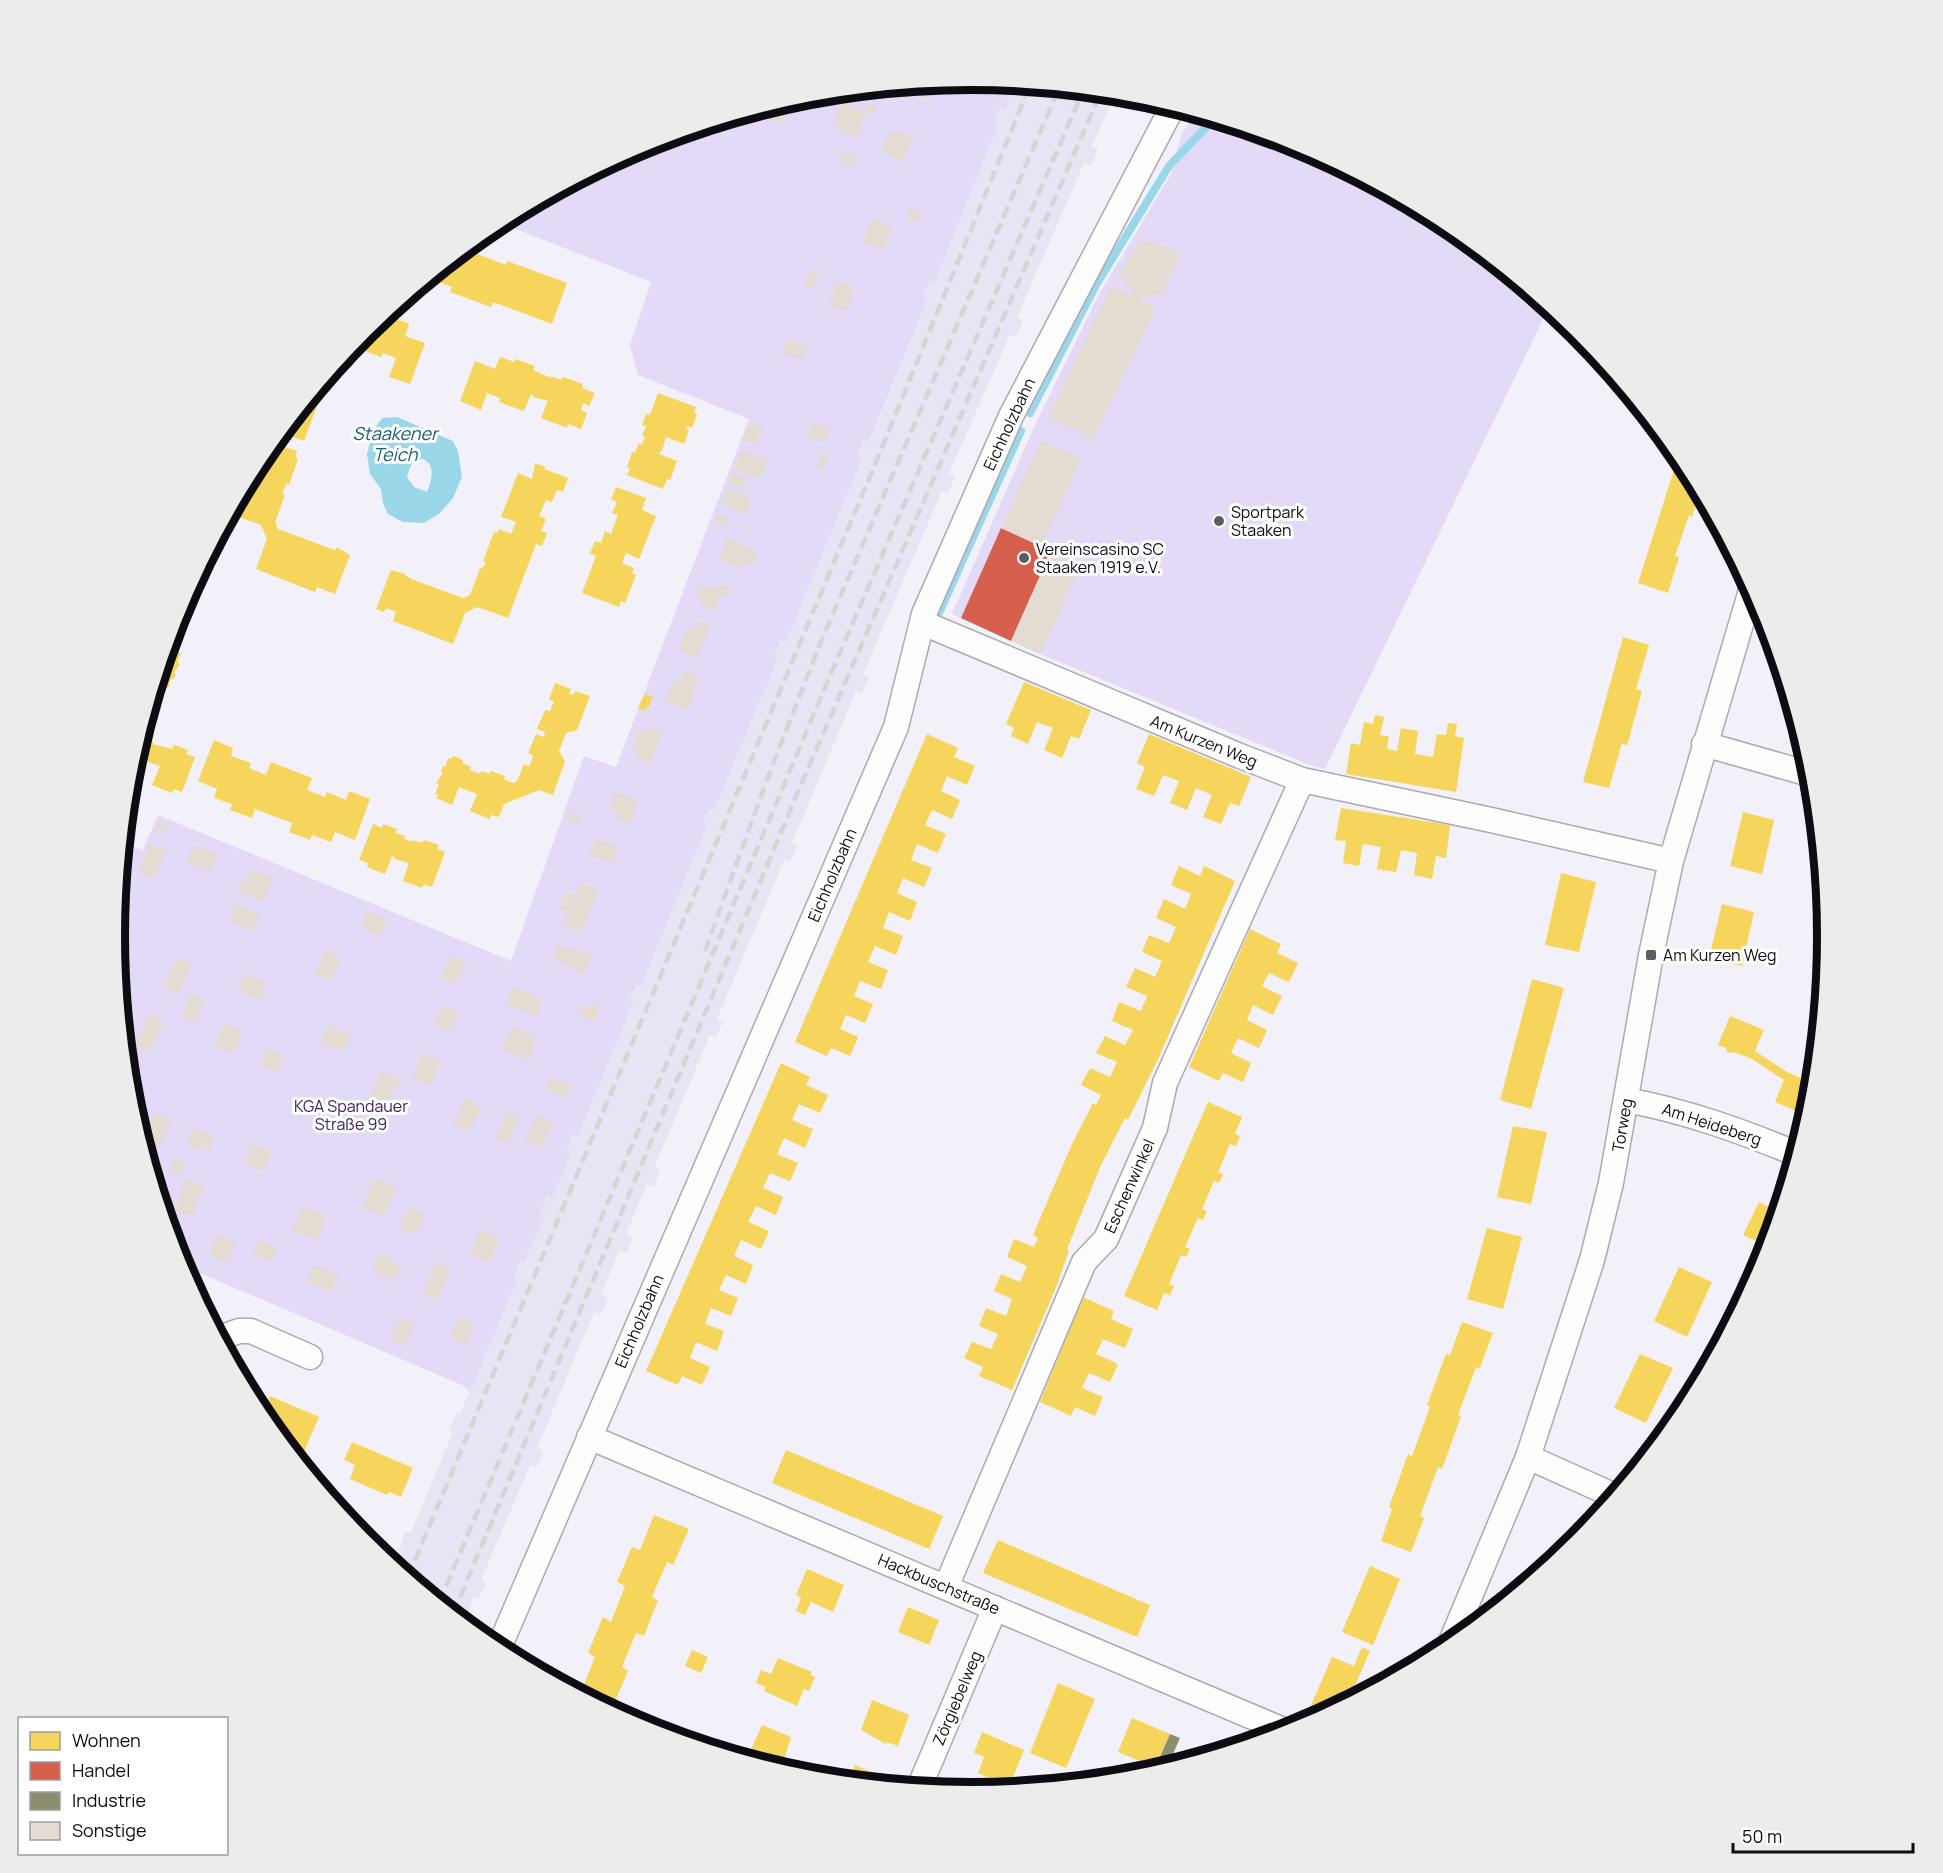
<svg xmlns="http://www.w3.org/2000/svg" width="1943" height="1873" font-family="Manrope,sans-serif">
<style>
.built{fill:#e8e4f3}
.green{fill:#e2daf7}
.water{fill:#99d7e9;fill-rule:evenodd}
.homes{fill:#f6d55c}
.shops{fill:#d6604d}
.industry{fill:#8c8c6e}
.lines{fill:none;stroke-linecap:round;stroke-linejoin:round}
.stream{stroke:#99d7e9;stroke-width:8}
.building{fill:#e4dcd3}
.street-casing{stroke:#abaab0;stroke-width:27}
.street{stroke:#fdfdfe;stroke-width:24}
.rail{stroke:#d5d4d7;stroke-width:4.5;stroke-dasharray:12 6;stroke-linecap:butt}
.poi-dot{fill:#5d5c62;stroke:#fff;stroke-width:2}
.labels{text-anchor:middle;stroke-width:6;stroke-linejoin:round;paint-order:stroke}
.street-label{font-size:16px;fill:#0d0c11;stroke:#fff}
.poi-label{font-size:16px;fill:#0d0c11;stroke:#fff;text-anchor:start}
.park-label{font-size:16px;fill:#3d216a;stroke:#fff}
.water-label{font-size:18px;font-style:italic;fill:#176170;stroke:#fff}
.rim{fill:none;stroke:#0d0c11;stroke-width:8}
</style>
<rect width="100%" height="100%" fill="#f2f0f8"/>
<path class="built" d="M1015 84 1115 94 1092 146 1098 149 1091 166 1084 163 1017 317 1023 320 1016 337 1010 334 949 474 955 477 948 493 942 491 863 674 869 677 862 693 856 691 792 843 797 846 790 862 784 860 717 1019 723 1022 716 1037 710 1035 654 1168 660 1171 654 1186 647 1184 626 1234 633 1237 626 1253 619 1251 601 1294 608 1298 601 1314 594 1312 537 1448 543 1452 537 1467 530 1465 481 1580 486 1583 479 1598 474 1597 464 1623 396 1568 403 1551 399 1549 406 1532 411 1533 453 1432 449 1430 457 1413 460 1414 517 1280 514 1278 521 1261 524 1262 544 1215 540 1213 547 1196 551 1198 570 1153 567 1151 574 1134 578 1136 631 1008 633 1003 629 1001 636 985 641 986 707 828 703 826 710 809 715 810 778 659 774 657 781 640 786 641 862 460 857 457 865 440 870 442 928 300 923 297 930 280 935 282 998 127 994 124 1001 108 1005 109Z"/>
<path class="green" d="M972 80 1015 84 1005 109 1000 108 994 124 998 126 935 282 930 281 923 297 928 299 869 442 864 440 857 457 862 459 786 642 781 640 774 656 778 659 714 811 710 809 703 825 707 827 641 986 636 985 629 1001 633 1003 631 1008 578 1136 573 1135 567 1151 571 1153 552 1198 547 1196 540 1213 545 1215 524 1262 520 1261 514 1278 517 1280 470 1392 462 1385 179 1264 131 1103 115 936 124 843 143 850 158 815 511 961 584 756 616 767 749 419 638 375 630 345 651 282 498 222 644 145 805 96Z
M1196 113 1300 145 1448 224 1549 307 1325 769 1310 765 1040 654 952 614 1034 427 1097 298 1171 174 1182 134Z"/>
<path class="water" d="M397 417 453 441 458 451 462 477 453 498 440 513 424 523 403 522 388 514 383 503 381 489 370 474 367 454 373 431 382 418ZM423 459C436 465 432 480 427 492L414 487 407 477 410 467 415 460Z"/>
<path class="homes" d="M469 245 467 250 506 265 507 261 567 283 552 324 493 302 491 307 450 292 452 287 429 278Z
M388 312 398 316 397 319 409 324 405 336 425 343 410 384 389 377 396 358 383 353 381 357 357 348 361 337 366 330Z
M500 357 514 362 515 359 535 366 533 370 551 378V376L561 380 563 377 583 384 582 388 595 393 589 406 583 403 581 410 587 413 581 429 568 424 567 428 541 418 548 401 533 397V395L531 394 524 411 499 402 500 398 487 393 481 410 460 401 475 361 495 369Z
M658 393 696 407 694 412 697 414 692 428 687 426 686 428 689 430 684 444 666 437 662 451H661L659 454 677 461 670 480 667 479 663 489 627 475 630 468 627 467 632 452 635 453 639 443 642 445 645 437 642 436 646 426 642 425 646 414 650 415Z
M313 395 320 398 304 441 290 436 285 447 297 451 295 457 298 459 289 485 286 484 282 494 285 495 275 522 278 529 329 548 335 550 337 547 350 555 335 594 317 587 315 592 256 569 267 539 261 525 231 514 259 460Z
M1679 454 1700 490 1692 517 1689 515 1675 556 1679 557 1668 593 1638 583Z
M535 463 546 467 544 469 568 478 563 492 557 490 552 502 546 500 539 516 546 519 541 531 547 533 542 546 536 544 508 618 477 607 465 613 453 644 393 621 396 612 386 608 384 612 376 609 391 570 405 574V575L411 579 463 598 470 595 480 568 482 569 486 562 483 561 494 532 497 533 499 529 511 534 516 522 501 517 518 473 532 479Z
M616 487 646 498 642 510 656 516 639 559 626 553 622 563 634 568 632 573 636 575 625 603 621 601 619 607 582 593 596 556 590 553 595 541 601 543 605 531 611 534 618 515 612 513 617 502 611 499Z
M1623 637 1649 645 1636 689 1642 691 1627 746 1622 743 1609 788 1583 782Z
M169 645 179 649 178 652 181 653 177 663 180 664 174 673 176 674 173 680 171 679 168 688 164 687 163 691 156 688Z
M1783 673 1789 693 1778 690Z
M1024 682 1091 710 1079 739 1071 736 1062 758 1044 750 1053 728 1037 722 1028 744 1011 736 1014 728 1006 724Z
M555 683 571 689 569 694 573 695 575 691 590 696 577 730 566 733 559 751 565 761 553 795 539 790 504 804 499 817 491 815 490 819 470 811 477 794 459 787 452 805 436 798 438 795 435 794 439 784 436 783 443 773 441 772 443 766 445 767 448 758 451 759 453 756 463 760 462 763 471 767 470 770 480 774 481 771 489 774 491 771 505 776 504 779 513 783 517 781 524 764 530 766 533 755 528 753 536 734 544 737 545 732 537 729 545 710 550 711 554 701 549 700Z
M645 694 653 697 648 708 646 707 644 711 638 708Z
M1375 715 1384 717 1380 735 1389 736 1387 749 1397 751 1401 728 1418 731 1415 754 1433 757 1437 734 1446 735 1448 723 1457 724 1455 736 1464 738 1456 792 1346 774 1351 743 1360 745 1364 722 1373 724Z
M142 733 146 735 144 738 154 742 153 744 172 749 174 745 188 750 186 754 195 757 182 792 174 789 172 793 152 785 160 766 142 760 135 779 130 777Z
M927 734 958 748 954 757 975 766 967 785 947 776 941 791 960 800 952 819 932 810 925 825 946 834 938 853 917 844 911 860 932 868 924 887 903 878 897 893 917 902 910 921 889 912 883 928 903 936 896 955 875 946 868 962 888 970 881 989 860 981 854 996 873 1004 865 1023 846 1015 840 1029 858 1037 850 1056 831 1048 827 1056 795 1042Z
M1149 734 1251 777 1239 806 1230 803 1221 824 1203 817 1212 795 1196 788 1187 810 1170 803 1179 781 1163 775 1154 796 1136 789 1145 767 1137 763Z
M214 740 233 748 231 756 251 763 249 768 266 775 271 762 312 778 307 790 325 797 327 792 346 800 349 791 370 799 355 840 335 832 331 842 312 835 310 840 289 832 292 823 255 809 252 818 230 810 232 804 214 798 217 789 198 781Z
M1341 808 1450 825 1446 858 1436 856 1432 879 1414 875 1417 853 1401 850 1396 872 1377 869 1381 847 1363 844 1359 866 1343 863 1346 841 1335 840Z
M1743 812 1774 820 1762 874 1730 866Z
M373 824 382 828 383 824 397 829 396 833 405 836 404 839 412 842 413 840 422 843 424 840 439 845 437 849 445 852 432 887 424 884 422 888 403 881 409 863 394 859 395 857 392 856 385 874 367 867 368 863 359 860Z
M1179 866 1200 876 1204 866 1235 881 1159 1057 1128 1120 1125 1118 1101 1165 1067 1249 1069 1250 1057 1285 1012 1390 979 1376 983 1367 964 1358 972 1342 991 1349 998 1334 979 1326 986 1308 1006 1316 1012 1299 994 1291 1001 1274 1020 1282 1027 1266 1007 1257 1014 1239 1034 1247 1038 1238 1033 1235 1072 1144 1093 1103 1096 1105 1101 1095 1081 1085 1090 1068 1110 1077 1117 1062 1096 1053 1105 1036 1125 1045 1133 1030 1112 1021 1119 1002 1141 1011 1147 996 1126 987 1135 968 1155 977 1162 961 1142 952 1149 935 1169 943 1176 927 1156 918 1164 899 1185 909 1191 894 1171 885Z
M1561 873 1596 882 1579 952 1545 945Z
M1722 904 1754 912 1742 966 1709 958Z
M1250 929 1281 944 1277 953 1298 963 1289 982 1269 973 1262 986 1282 996 1273 1015 1253 1005 1247 1020 1267 1030 1259 1048 1238 1038 1231 1053 1251 1063 1243 1082 1223 1073 1219 1081 1189 1067Z
M1532 979 1564 988 1531 1109 1500 1100Z
M1730 1016 1764 1030 1755 1051 1787 1072 1814 1084 1812 1104 1808 1116 1775 1102 1784 1080 1752 1059 1734 1052 1731 1053 1727 1052 1726 1048 1718 1045Z
M781 1063 810 1077 806 1085 828 1095 820 1113 799 1104 792 1120 813 1129 805 1148 784 1138 777 1154 798 1163 790 1181 770 1173 763 1188 783 1197 776 1215 756 1206 748 1222 769 1231 761 1249 741 1240 734 1256 753 1265 746 1284 726 1275 719 1290 738 1298 731 1316 711 1308 705 1324 724 1331 717 1351 696 1342 690 1358 710 1367 702 1385 682 1376 678 1385 646 1371Z
M1208 1102 1242 1117 1235 1134 1240 1136 1236 1146 1230 1144 1218 1172 1223 1174 1219 1183 1214 1181 1202 1209 1207 1211 1203 1220 1198 1218 1185 1247 1190 1249 1186 1257 1181 1255 1169 1284 1174 1286 1170 1295 1164 1293 1157 1310 1124 1296Z
M1513 1126 1547 1132 1531 1204 1497 1197Z
M1759 1202 1779 1212 1769 1247 1743 1235Z
M1487 1228 1522 1237 1503 1309 1467 1299Z
M1679 1267 1712 1282 1687 1337 1654 1321Z
M1083 1297 1114 1311 1111 1319 1133 1329 1125 1348 1103 1339 1096 1354 1118 1364 1110 1382 1089 1373 1082 1388 1103 1397 1095 1416 1075 1407 1071 1416 1040 1402Z
M1462 1322 1493 1333 1480 1368 1476 1367 1458 1415 1461 1416 1442 1469 1438 1467 1420 1516 1424 1518 1411 1552 1381 1541 1392 1509 1389 1507 1408 1454 1412 1456 1430 1407 1427 1405 1446 1354 1450 1355Z
M1640 1354 1673 1368 1646 1423 1614 1408Z
M270 1396 319 1417 300 1461 257 1409 263 1412Z
M352 1442 413 1468 401 1497 389 1492 387 1495 350 1479 355 1465 344 1460Z
M786 1450 943 1516 929 1549 772 1483Z
M654 1515 689 1529 673 1565 667 1562 652 1597 658 1600 644 1636 636 1633 622 1667 628 1671 613 1706 581 1692 595 1657 588 1653 603 1617 611 1622 625 1586 617 1582 632 1547 640 1550Z
M998 1540 1150 1605 1137 1637 983 1573Z
M1550 1553 1559 1557 1542 1571Z
M1370 1566 1400 1579 1373 1645 1342 1632Z
M807 1569 844 1585 833 1612 811 1602 805 1615 796 1611 801 1598 796 1595Z
M908 1607 939 1620 929 1645 898 1632Z
M1362 1647 1370 1651 1352 1693 1360 1696 1323 1716 1309 1710 1332 1657 1354 1666Z
M692 1650 708 1657 701 1673 685 1666Z
M778 1658 812 1672 810 1675 815 1677 809 1691 804 1689 797 1706 764 1691 766 1687 756 1683 761 1670 771 1674Z
M1058 1683 1095 1699 1066 1768 1030 1753Z
M872 1700 909 1715 898 1746 887 1742 886 1744 861 1730Z
M1132 1718 1170 1734 1155 1767 1118 1752Z
M762 1725 791 1737 784 1760 781 1761 778 1769 747 1759Z
M982 1732 1024 1750 1009 1787 978 1773 984 1757 974 1753Z
M855 1765 885 1778 882 1785 849 1781Z"/>
<path class="shops" d="M1001 528 1051 551 1011 641 961 618Z"/>
<path class="industry" d="M1170 1734 1180 1738 1169 1763 1159 1759Z"/>
<g class="lines">
<path class="stream" d="M1030 413 1096 285 1169 166 1214 119
M938 615 1021 431"/>
</g>
<path class="building" d="M943 82 939 93 933 91 929 100 913 94 911 100 900 96 904 88 907 89 908 86Z
M842 103 864 111 868 103 876 106 872 115 867 112 856 138 839 131 841 127 833 123Z
M779 104H781L778 112 784 114 780 124 752 112Z
M900 131 913 137 903 161 881 151 887 134Z
M845 152 857 157 853 167 840 161Z
M910 208 923 213 920 222 906 217Z
M871 219 892 227 884 250 863 242Z
M1152 241 1181 253 1161 296 1153 293 1151 299 1143 295 1141 300 1156 308 1093 439 1048 417 1111 286 1132 296 1134 290 1124 286 1127 279 1119 276 1129 255 1139 245 1144 242Z
M811 269 818 271 812 288 805 286Z
M837 281 855 287 847 311 829 305Z
M787 340 806 347 802 360 782 353Z
M748 423 762 427 756 445 741 440Z
M813 423 829 428 824 443 808 437Z
M1041 441 1081 459 1041 546 1001 528Z
M741 450 767 460 761 478 734 470Z
M821 452 828 455 823 470 816 467Z
M733 473 748 479 743 490 728 483Z
M728 488 752 499 745 515 721 504Z
M717 514 728 518 725 526 714 522Z
M728 538 757 551 752 565 744 562 741 568 719 559Z
M1051 551 1081 564 1040 654 1011 641Z
M700 585 708 588 709 586 718 589 720 585 730 588 726 598 721 596 715 611 701 606 703 602 695 598Z
M697 621 711 625 697 657 678 650 686 628 694 631Z
M683 671 699 677 688 710 665 701 674 680 679 681Z
M648 727 662 732 650 764 636 759 639 750 632 747 639 730 645 733Z
M615 792 638 801 629 824 615 818 617 811 609 808Z
M569 812 580 816 577 824 567 820Z
M159 820 169 824 165 834 155 830Z
M595 839 618 847 612 863 589 856Z
M150 844 166 851 154 878 138 871Z
M193 845 218 855 210 873 186 862Z
M252 868 273 878 263 902 238 891 243 879 247 880Z
M580 883 598 890 581 932 563 925 568 912 559 909 566 892 575 895Z
M236 904 260 914 253 931 229 921Z
M367 911 387 919 381 936 361 928Z
M558 944 567 949 568 946 592 956 585 974 552 958Z
M325 950 341 958 331 981 315 974Z
M116 955 125 958 118 976 117 957Z
M450 956 466 963 456 984 441 977Z
M177 957 191 963 178 994 163 987Z
M246 974 266 983 260 1000 238 991Z
M513 987 543 999 537 1016 507 1004Z
M190 993 205 999 196 1022 181 1016Z
M590 1003 600 1007 594 1022 584 1017 585 1015 578 1011 580 1006 587 1009Z
M442 1004 459 1012 451 1032 434 1025Z
M149 1014 165 1022 150 1052 135 1045Z
M225 1024 243 1032 233 1054 215 1046Z
M328 1025 351 1035 343 1052 321 1042Z
M513 1026 537 1037 527 1060 503 1049Z
M267 1048 284 1056 277 1072 260 1064Z
M421 1054 440 1061 431 1085 412 1078Z
M382 1071 400 1080 386 1107 369 1098Z
M551 1077 571 1085 566 1098 546 1090Z
M465 1098 481 1106 469 1132 453 1125Z
M509 1111 521 1117 507 1144 495 1138Z
M155 1113 171 1121 159 1148 142 1141Z
M537 1115 553 1123 541 1148 525 1141Z
M193 1128 214 1136 209 1151 187 1144Z
M252 1144 272 1151 264 1171 245 1164Z
M174 1159 184 1163 179 1175 170 1172Z
M374 1178 397 1187 384 1216 362 1207Z
M185 1180 203 1186 193 1216 175 1210Z
M302 1206 327 1216 317 1240 292 1230Z
M409 1207 425 1215 415 1235 399 1227Z
M480 1230 500 1238 490 1262 470 1254Z
M218 1234 236 1241 227 1263 209 1255Z
M259 1240 277 1248 271 1262 253 1254Z
M381 1253 401 1265 392 1281 372 1270Z
M437 1261 451 1268 437 1300 422 1293Z
M313 1265 339 1275 332 1292 306 1282Z
M460 1317 475 1324 465 1345 450 1337Z
M400 1318 415 1324 405 1346 390 1339Z"/>
<g class="lines">
<defs>
<path id="street" d="M923 623 1240 756 1302 780 1491 820 1671 861
M1704 744 1813 775
M1626 1100C1686 1111 1741 1131 1797 1154
M225 1336 239 1331H251L310 1357
M589 1437 1288 1732
M1528 1457 1615 1496
M946 1587 1084 1262 1106 1239 1155 1128 1165 1083 1302 780
M1448 1649 1528 1457 1592 1260 1611 1183 1651 955 1671 861 1752 587
M498 1650 896 727 924 614 1011 416 1173 106
M919 1788 995 1608"/>
</defs>
<use href="#street" class="street-casing"/>
<use href="#street" class="street"/>
<path class="rail" d="M705 951 768 777 820 644 1059 88
M408 1577 879 455 1030 85
M439 1603 832 671 1083 91
M453 1614 800 787 1101 92"/>
</g>
<g class="poi-dot">
<circle cx="1219" cy="521" r="6"/>
<circle cx="1024" cy="558" r="6"/>
<rect x="1645" y="949" width="12" height="12" rx="3"/>
</g>
<g class="labels">
<g class="street-label">
<text transform="translate(1009 424) rotate(-65)" y="6">Eichholzbahn</text>
<text transform="translate(1204 741) rotate(22)" y="6">Am Kurzen Weg</text>
<text transform="translate(832 875) rotate(-67)" y="6">Eichholzbahn</text>
<text transform="translate(1712 1124) rotate(18)" y="6">Am Heideberg</text>
<text transform="translate(1622 1125) rotate(-80)" y="6">Torweg</text>
<text transform="translate(1129 1186) rotate(-66)" y="6">Eschenwinkel</text>
<text transform="translate(639 1321) rotate(-67)" y="6">Eichholzbahn</text>
<text transform="translate(939 1584) rotate(23)" y="6">Hackbuschstraße</text>
<text transform="translate(957 1698) rotate(-67)" y="6">Zörgiebelweg</text>
</g>
<g class="poi-label">
<text x="1231" y="518">Sportpark<tspan x="1231" dy="18">Staaken</tspan></text>
<text x="1036" y="555">Vereinscasino SC<tspan x="1036" dy="18">Staaken 1919 e.V.</tspan></text>
<text x="1663" y="961">Am Kurzen Weg</text>
</g>
<g class="park-label">
<text x="351" y="1112">KGA Spandauer<tspan x="351" dy="18">Straße 99</tspan></text>
</g>
<g class="water-label">
<text x="395" y="440">Staakener<tspan x="395" dy="21">Teich</tspan></text>
</g>
</g>
<path d="M0 0H1943V1873H0ZM125 936a846 846 0 1 1 1692 0a846 846 0 1 1-1692 0Z" fill="#ececec" fill-rule="evenodd"/>
<path class="rim" d="M125 936a846 846 0 1 1 1692 0a846 846 0 1 1-1692 0Z"/>
<rect x="18" y="1717" width="210" height="138" fill="#ffffff" stroke="#9e9ea0" stroke-width="1.5"/>
<rect x="30" y="1732" width="30" height="18" fill="#f6d55c" stroke="#9e9ea0" stroke-width="1.5"/>
<text x="72" y="1747" font-size="18" fill="#0d0c11">Wohnen</text>
<rect x="30" y="1762" width="30" height="18" fill="#d6604d" stroke="#9e9ea0" stroke-width="1.5"/>
<text x="72" y="1777" font-size="18" fill="#0d0c11">Handel</text>
<rect x="30" y="1792" width="30" height="18" fill="#8c8c6e" stroke="#9e9ea0" stroke-width="1.5"/>
<text x="72" y="1807" font-size="18" fill="#0d0c11">Industrie</text>
<rect x="30" y="1822" width="30" height="18" fill="#e4dcd3" stroke="#9e9ea0" stroke-width="1.5"/>
<text x="72" y="1837" font-size="18" fill="#0d0c11">Sonstige</text>
<path d="M1733 1843v9h180v-9" fill="none" stroke="#0d0c11" stroke-width="3"/>
<text x="1742" y="1843" font-size="18" fill="#0d0c11" stroke="#ffffff" stroke-width="4.5" paint-order="stroke">50 m</text>
</svg>
